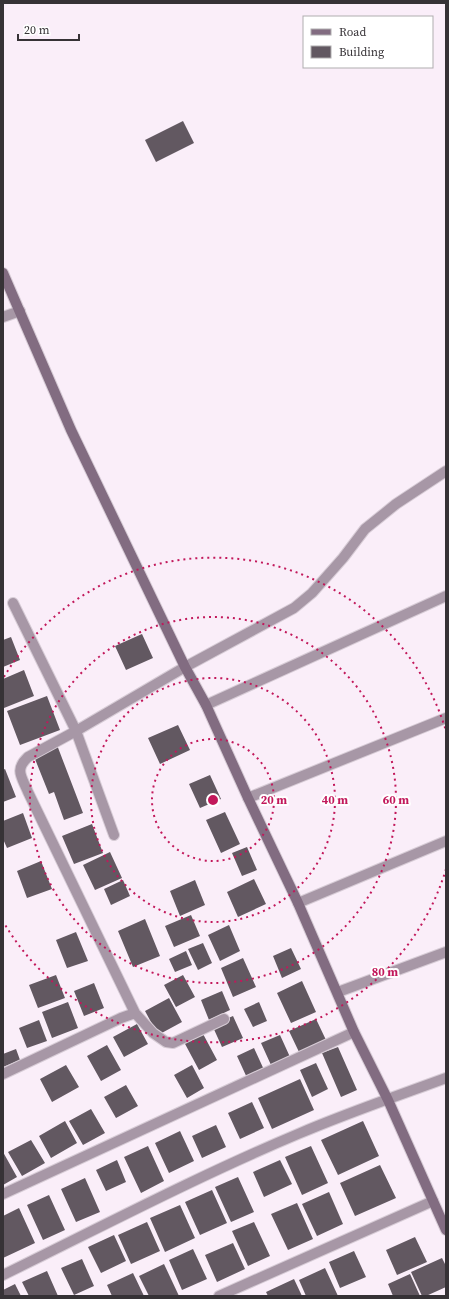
<svg xmlns="http://www.w3.org/2000/svg" width="449" height="1299" font-family="'Source Serif 4',serif">
<style>
.building{fill:#625861}
.lines{fill:none;stroke-linecap:round;stroke-linejoin:round}
.street-casing{stroke:#d7ccd6;stroke-width:12}
.secondary-casing{stroke:#d7ccd6;stroke-width:12}
.street{stroke:#a797a6;stroke-width:10}
.secondary{stroke:#826c81;stroke-width:10}
.ring{fill:none;stroke:#c2185b;stroke-width:2;stroke-dasharray:2 4}
.centre{fill:#c2185b;stroke:#fff;stroke-width:2}
.ring-label{font-size:12px;text-anchor:middle;font-weight:bold;fill:#c2185b;stroke:#fff;stroke-width:4;stroke-linejoin:round;paint-order:stroke}
</style>
<rect width="100%" height="100%" fill="#faeef9"/>
<path class="building" d="M183 121 194 143 156 162 145 140Z
M142 634 153 658 126 670 115 646Z
M11 637 20 660 3 667V640Z
M24 670 34 696 4 708 3 705V679Z
M47 696 60 730 20 745 7 711Z
M178 725 190 750 160 764 148 738Z
M57 745 83 813 64 820 54 792 49 794 33 754Z
M5 769 16 797 3 802V770Z
M210 775 221 799 200 808 189 784Z
M225 812 240 844 221 853 206 820Z
M23 813 32 838 7 848 3 839V821Z
M92 824 103 853 74 864 62 836Z
M247 847 257 870 242 876 232 853Z
M110 852 122 878 95 890 83 865Z
M41 861 52 889 27 898 17 871Z
M254 879 266 904 238 917 227 892Z
M123 880 130 896 111 905 104 889Z
M195 880 205 905 180 916 170 891Z
M191 915 200 936 174 947 165 926Z
M145 919 160 956 133 967 118 931Z
M229 925 240 951 220 961 208 935Z
M76 932 88 961 67 968 56 940Z
M203 943 212 963 198 970 188 949Z
M291 948 301 969 282 978 273 956Z
M186 951 192 965 175 972 169 959Z
M243 958 256 987 233 997 221 968Z
M56 975 65 998 38 1008 29 985Z
M183 975 195 997 176 1007 164 985Z
M302 981 316 1012 291 1023 277 993Z
M94 983 104 1008 84 1016 74 991Z
M222 991 230 1010 209 1020 201 1000Z
M169 998 182 1022 158 1035 145 1011Z
M68 1002 78 1028 52 1038 42 1012Z
M259 1002 267 1021 253 1027 244 1009Z
M233 1016 243 1038 222 1047 212 1025Z
M316 1019 326 1040 299 1052 289 1031Z
M39 1020 47 1041 27 1048 19 1028Z
M137 1024 148 1044 124 1057 113 1037Z
M202 1032 217 1060 199 1070 184 1042Z
M280 1035 290 1057 271 1065 261 1043Z
M107 1045 121 1070 101 1081 87 1056Z
M338 1047 357 1090 341 1097 322 1053Z
M254 1048 265 1072 248 1080 237 1056Z
M16 1049 20 1060 3 1067V1054Z
M316 1063 328 1089 312 1097 300 1070Z
M66 1065 79 1087 52 1102 40 1079Z
M192 1065 204 1088 187 1098 174 1075Z
M300 1079 314 1110 272 1129 258 1098Z
M126 1085 138 1106 116 1118 104 1097Z
M252 1102 264 1128 240 1139 228 1113Z
M91 1109 105 1133 83 1145 69 1121Z
M65 1121 77 1143 51 1158 39 1136Z
M363 1121 379 1156 338 1175 321 1140Z
M216 1125 226 1147 202 1158 192 1136Z
M180 1131 194 1161 169 1173 155 1143Z
M31 1140 45 1163 22 1176 8 1152Z
M148 1146 164 1181 141 1193 124 1157Z
M311 1146 328 1183 302 1195 285 1157Z
M3 1152 17 1177 3 1185Z
M117 1160 126 1182 106 1191 96 1170Z
M280 1160 292 1184 264 1197 253 1172Z
M380 1165 396 1198 355 1216 340 1183Z
M238 1177 254 1212 231 1222 215 1187Z
M85 1178 100 1212 76 1222 61 1189Z
M212 1190 227 1223 200 1235 185 1202Z
M329 1192 343 1224 317 1236 302 1204Z
M49 1195 65 1230 43 1240 27 1205Z
M297 1203 313 1239 288 1250 271 1214Z
M180 1205 195 1238 165 1252 150 1218Z
M19 1208 35 1243 3 1258V1216Z
M147 1222 160 1251 131 1264 118 1235Z
M254 1222 270 1256 248 1266 232 1231Z
M114 1235 126 1261 101 1273 88 1247Z
M415 1237 427 1262 397 1275 386 1250Z
M233 1243 245 1269 217 1282 205 1255Z
M193 1249 207 1279 182 1290 169 1260Z
M354 1251 366 1277 340 1288 329 1262Z
M442 1258 446 1266V1287L426 1296H422L411 1272Z
M82 1259 94 1286 74 1295 61 1268Z
M164 1264 179 1296H149L139 1276Z
M325 1268 338 1296H306L299 1280Z
M47 1271 58 1296H29L22 1282Z
M133 1273 144 1296H112L107 1285Z
M410 1274 420 1296H393L388 1284Z
M294 1279 302 1296H268L266 1292Z
M15 1284 21 1296H3V1290Z"/>
<g class="lines">
<defs>
<path id="street" d="M3 317 20 311
M13 603 76 731 114 835
M206 705 446 596
M248 798 446 718
M298 903 446 841
M338 992 446 952
M224 1019 173 1043 166 1042 153 1033 135 1013 28 792C22 777 14 770 28 757L76 731 185 667 294 608 312 593 343 558 365 529 396 504 446 471
M3 1074 121 1018 135 1013
M3 1194 354 1032
M3 1275C101 1227 198 1176 298 1134 347 1113 397 1096 446 1078
M219 1296 433 1201"/>
<path id="secondary" d="M3 273 71 430 185 667 206 705 248 798 298 903 354 1032 388 1100 446 1230"/>
</defs>
<use href="#street" class="street-casing"/>
<use href="#secondary" class="secondary-casing"/>
<use href="#street" class="street"/>
<use href="#secondary" class="secondary"/>
</g>
<g class="ring">
<circle cx="213" cy="800" r="61"/>
<circle cx="213" cy="800" r="122"/>
<circle cx="213" cy="800" r="183"/>
<path d="M446 869A243 243 0 0 1 4 923M4 677A243 243 0 0 1 446 731"/>
</g>
<circle cx="213" cy="800" r="6" class="centre"/>
<g class="ring-label">
<text x="274" y="804">20 m</text>
<text x="335" y="804">40 m</text>
<text x="396" y="804">60 m</text>
<text x="385" y="976">80 m</text>
</g>
<rect width="449" height="1299" fill="none" stroke="#363236" stroke-width="8"/>
<rect x="303" y="16" width="130" height="52" fill="#ffffff" stroke="#afadaf"/>
<rect x="311" y="29" width="20" height="6" fill="#826c81" stroke="#afadaf"/>
<text x="339" y="36" font-size="12" fill="#363236">Road</text>
<rect x="311" y="46" width="20" height="12" fill="#625861" stroke="#afadaf"/>
<text x="339" y="56" font-size="12" fill="#363236">Building</text>
<path d="M18 34v6h61v-6" fill="none" stroke="#363236" stroke-width="2"/>
<text x="24" y="34" font-size="12" fill="#363236" stroke="#ffffff" stroke-width="3" paint-order="stroke">20 m</text>
</svg>
